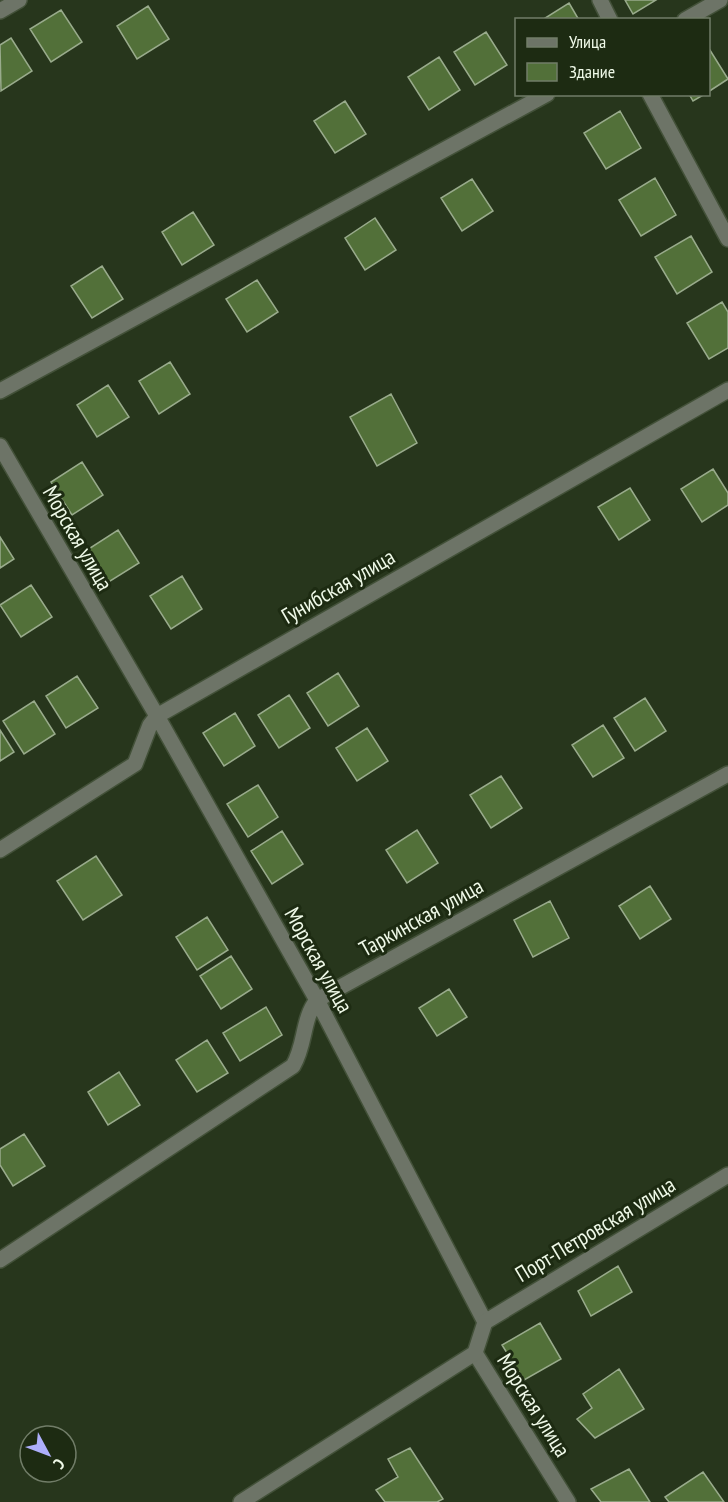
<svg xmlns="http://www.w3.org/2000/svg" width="728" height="1502" font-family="'PT Sans Narrow',sans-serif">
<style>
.building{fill:#527039;stroke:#99ab8c;stroke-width:1.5}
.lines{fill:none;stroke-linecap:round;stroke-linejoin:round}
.minor-casing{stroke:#435139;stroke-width:18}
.tertiary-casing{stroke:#435139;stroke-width:18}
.minor{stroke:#6d7467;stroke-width:15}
.tertiary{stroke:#6d7467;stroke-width:15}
.labels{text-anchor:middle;stroke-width:6;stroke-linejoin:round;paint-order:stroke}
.street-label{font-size:22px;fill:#eff9e8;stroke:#1d2b12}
</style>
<rect width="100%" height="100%" fill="#27361c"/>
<path class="building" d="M625 0H656L633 14Z
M569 3 579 20H542Z
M148 6 169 39 137 59 117 26Z
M61 10 82 42 51 62 30 29Z
M486 32 507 65 475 85 454 52Z
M11 38 32 71 1 91 0 45Z
M708 47 728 79 708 92Z
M439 57 460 90 429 110 408 77Z
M689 94H705L693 101Z
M345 101 366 134 335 153 314 121Z
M620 111 641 148 606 169 584 133Z
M655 178 676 215 641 236 619 200Z
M472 179 493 211 462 231 441 198Z
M193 212 214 245 182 265 162 232Z
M375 218 396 250 365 270 345 238Z
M691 236 712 272 677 294 655 257Z
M102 266 123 299 92 318 71 286Z
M257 280 278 312 247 332 226 299Z
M722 302 728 312V348L709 359 687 323Z
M170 362 190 394 159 414 139 381Z
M108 385 129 417 97 437 77 405Z
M391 394 417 443 377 466 350 417Z
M82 462 103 495 72 515 51 482Z
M713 469 728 493V505L702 522 681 489Z
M630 488 650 520 619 540 598 507Z
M118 530 139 563 107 583 87 550Z
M0 537 14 559 0 568Z
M182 576 202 609 171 629 150 596Z
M31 585 52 617 21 637 0 605Z
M338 673 359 706 328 726 307 693Z
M77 676 98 708 66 728 46 696Z
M289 695 310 728 279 748 258 715Z
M645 698 666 731 635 751 614 718Z
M34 701 55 734 24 754 3 721Z
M235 713 255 746 224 766 203 733Z
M603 725 624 758 593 777 572 745Z
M367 728 388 761 357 781 336 748Z
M0 730 14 752 0 761Z
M501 776 522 808 491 828 470 795Z
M258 785 278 817 248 837 227 804Z
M417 830 438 863 407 883 386 850Z
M282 831 303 864 272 884 251 851Z
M96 856 122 895 83 920 57 881Z
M650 886 671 919 640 939 619 906Z
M550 901 569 938 533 957 514 920Z
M207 917 228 950 197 970 176 937Z
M231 956 252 989 221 1009 200 976Z
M449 989 467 1017 437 1036 419 1008Z
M266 1007 282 1035 240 1061 223 1033Z
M207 1040 228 1073 197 1092 176 1060Z
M119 1072 140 1105 108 1125 88 1092Z
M24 1134 45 1166 13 1186 0 1165V1149Z
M618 1266 632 1292 591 1316 578 1291Z
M540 1323 561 1359 524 1380 502 1345Z
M619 1369 644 1409 595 1438 577 1419 592 1408 583 1394Z
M410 1448 443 1499 437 1502H385L376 1490 398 1477 388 1459Z
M629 1469 650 1502H601L591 1489Z
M703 1472 724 1502H669L665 1497Z"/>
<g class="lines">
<defs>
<path id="minor" d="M600 0 610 20
M0 11 19 0
M685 20 720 0
M650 94 728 239
M0 391 547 94
M0 446 157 716 317 1000 485 1322
M0 850 135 764 150 725 157 716 728 390
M0 1260 293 1066C306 1044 302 1019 317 1000L728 774
M475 1353 568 1502"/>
<path id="tertiary" d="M241 1502 475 1353 485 1322 728 1175"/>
</defs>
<use href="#minor" class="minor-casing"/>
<use href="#tertiary" class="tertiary-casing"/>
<use href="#minor" class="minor"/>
<use href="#tertiary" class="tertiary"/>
</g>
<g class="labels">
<g class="street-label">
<text transform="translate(78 538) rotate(60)" y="8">Морская улица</text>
<text transform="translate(338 586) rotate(-30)" y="8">Гунибская улица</text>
<text transform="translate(421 917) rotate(-29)" y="8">Таркинская улица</text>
<text transform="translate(319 960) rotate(61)" y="8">Морская улица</text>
<text transform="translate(595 1229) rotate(-31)" y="8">Порт-Петровская улица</text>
<text transform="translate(534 1405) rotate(58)" y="8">Морская улица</text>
</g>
</g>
<rect x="515" y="18" width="195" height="78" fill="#1d2b12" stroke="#717d68" stroke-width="1.5"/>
<rect x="527" y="38" width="30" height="9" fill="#6d7467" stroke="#717d68" stroke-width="1.5"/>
<text x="569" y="48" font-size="18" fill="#eff9e8">Улица</text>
<rect x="527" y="63" width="30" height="18" fill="#527039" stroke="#717d68" stroke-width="1.5"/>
<text x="569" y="78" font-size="18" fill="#eff9e8">Здание</text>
<g transform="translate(48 1454) rotate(131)"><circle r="28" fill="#1d2b12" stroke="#717d68" stroke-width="1.5"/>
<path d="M0-4.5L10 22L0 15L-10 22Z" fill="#adaffb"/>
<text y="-9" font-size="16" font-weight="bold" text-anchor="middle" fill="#eff9e8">С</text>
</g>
</svg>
